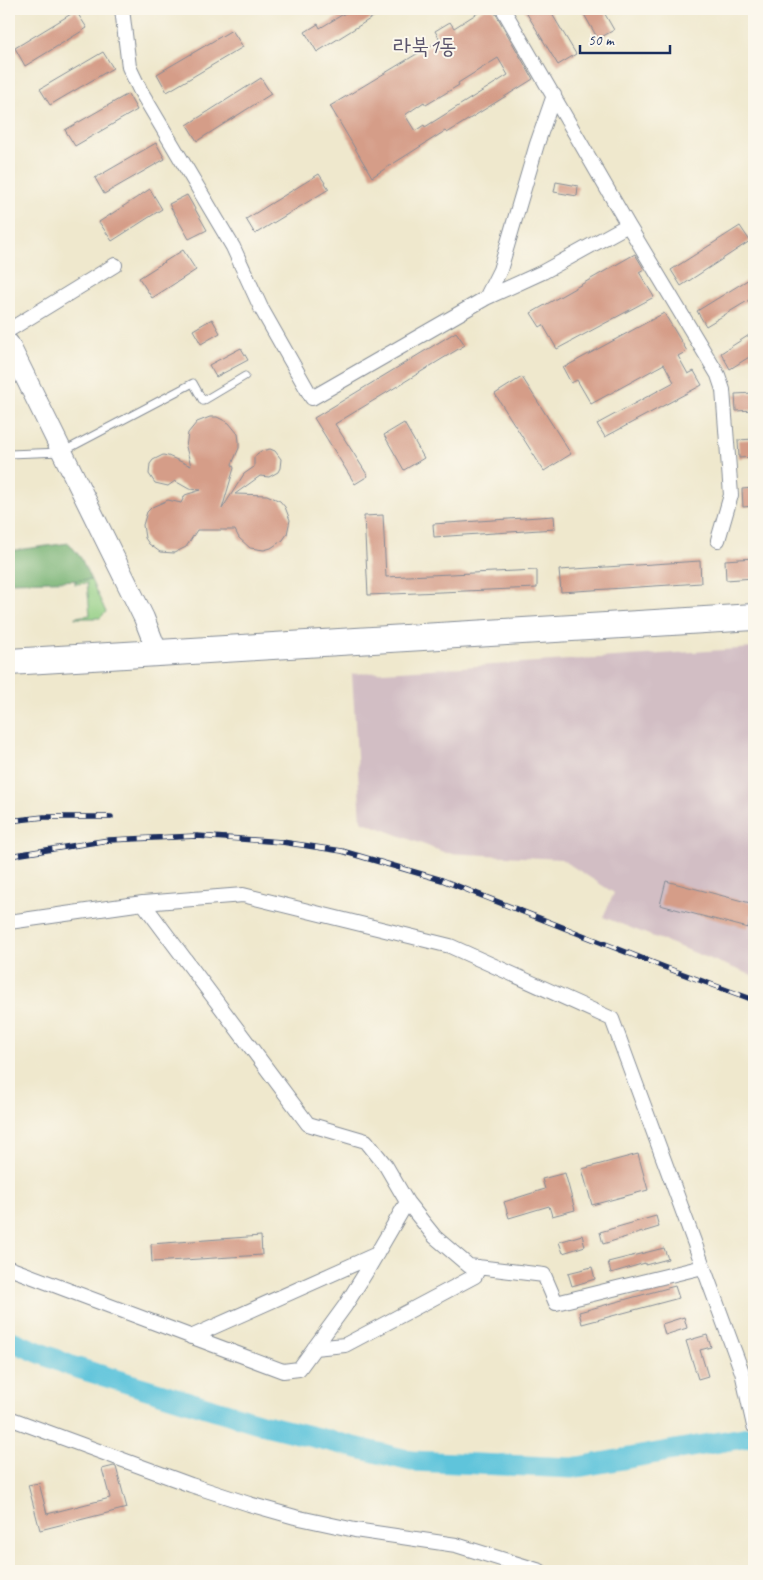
<svg xmlns="http://www.w3.org/2000/svg" width="763" height="1580" font-family="Caveat,'Poor Story',sans-serif">
<style>
.industrial{fill:#d2bec4}
.green{fill:#92ce83;stroke:#567e70}
.forest{fill:#75b171;stroke:#487068}
.lines{fill:none;stroke-linecap:round;stroke-linejoin:round}
.river{stroke:#5ec4db;stroke-width:21}
.building{fill:#d59d88;fill-rule:evenodd}
.lane-casing{stroke:#858c96;stroke-width:9}
.street-casing{stroke:#858c96;stroke-width:16}
.secondary-casing{stroke:#858c96;stroke-width:22}
.highway-casing{stroke:#858c96;stroke-width:28}
.lane{stroke:#fff;stroke-width:7}
.street{stroke:#fff;stroke-width:14}
.secondary{stroke:#fff;stroke-width:20}
.highway{stroke:#fff;stroke-width:26}
.rail-casing{stroke:#1b2f5e;stroke-width:5.5}
.rail{stroke:#fbf7ec;stroke-width:4;stroke-dasharray:11;stroke-linecap:butt}
.labels{text-anchor:middle;stroke-width:4;stroke-linejoin:round;paint-order:stroke}
.quarter-label{font-size:22px;fill:#5c566d;stroke:#fbf7ec}
</style>
<rect width="100%" height="100%" fill="#fbf7ec"/>
<filter id="ink" filterUnits="userSpaceOnUse"><feTurbulence type="fractalNoise" baseFrequency=".02" numOctaves="2"/><feDisplacementMap in="SourceGraphic" scale="10" xChannelSelector="R" yChannelSelector="G"/><feConvolveMatrix kernelMatrix="1 2 1 2 8 2 1 2 1" color-interpolation-filters="sRGB"/></filter>
<filter id="wash" filterUnits="userSpaceOnUse"><feTurbulence type="fractalNoise" baseFrequency=".0096" numOctaves="4" result="noise"/><feDisplacementMap in="SourceGraphic" scale="20" xChannelSelector="R" yChannelSelector="G"/><feGaussianBlur stdDeviation="1.12" result="paint"/><feColorMatrix in="noise" values="0 0 0 0 0 0 0 0 0 0 0 0 0 0 0 0 0 1.4 0 .05"/><feComposite in="paint" operator="in"/></filter>
<g filter="url(#wash)">
<rect width="100%" height="100%" fill="#efe8cd"/>
<path class="industrial" d="M754 648V976L603 917 614 893 561 859 446 853 361 821 352 674Z"/>
<path class="green" d="M91 580 106 612 100 618H75V617L90 615 87 583 75 584V581Z"/>
<path class="forest" d="M69 543 81 558 91 580 9 582V551Z"/>
<g class="lines">
<path class="river" d="M9 1340 71 1366 265 1425 411 1461 572 1468 754 1436"/>
</g>
<g id="blocks">
<path class="building" d="M352 9H386L317 52 305 32 318 24 320 28Z
M484 9H493L533 79 447 133 445 131 372 177 330 106 440 40 435 31 450 22 454 28ZM498 58 508 75 425 127 424 125 415 131 405 115 424 102 426 105 459 85 458 83Z
M524 9H549L576 54 558 65Z
M581 9H602L614 30 598 39Z
M76 11 87 28 25 66 15 48Z
M232 30 243 47 167 92 157 74Z
M103 52 113 68 50 105 40 89Z
M261 78 271 94 197 141 187 125Z
M128 94 137 110 75 146 65 130Z
M156 143 165 159 104 194 95 178Z
M319 174 329 189 255 234 246 219Z
M556 182 578 186 577 196 554 192Z
M150 189 162 209 112 241 99 222Z
M187 195 207 230 189 239 169 204Z
M740 226 750 241 681 286 671 270Z
M183 250 196 270 152 298 139 278Z
M635 254 644 269 639 272 654 297 557 349 543 325 540 327 531 313Z
M754 276V297L706 326 697 311Z
M664 313 687 351 678 356 688 374 694 371 702 385 605 437 597 424 674 382 664 364 591 404 577 380 571 383 563 368Z
M212 319 220 333 201 344 193 330Z
M456 332 465 345 335 424 368 476 355 484 314 418Z
M754 332V354L730 369 721 353Z
M241 348 248 360 216 377 209 365Z
M522 377 571 454 544 471 495 394Z
M754 393V410L736 411 735 394Z
M210 417H217L229 423 238 434 239 441V448L232 464 234 468 222 509 244 474 254 467V458L257 454 261 451 270 449 275 451 281 459 280 468 278 472 269 477 260 476 235 494 267 495 280 501 285 507 290 520 287 534 283 540 271 548 264 550 250 548 239 538 235 530H197L186 547 174 553 160 552 149 544 145 538 143 525 147 512 152 507 168 500 181 503 185 495 201 490 189 489 175 481 168 486 155 483 149 474 150 464 153 460 163 455 168 456 191 466 186 447 188 433 197 422Z
M404 423 424 458 404 470 384 435Z
M754 439V457L739 458 738 440Z
M754 488V506L743 507 742 489Z
M383 515 386 577 537 570V588L368 595 364 516Z
M554 516 555 529 434 537 433 524Z
M754 558V578L726 580 725 560Z
M700 561 701 583 561 592 559 570Z
M666 881 754 904 748 928 660 905Z
M638 1154 648 1190 592 1205 582 1169Z
M565 1173 575 1210 552 1216 549 1206 509 1218 504 1202 545 1189 542 1179Z
M656 1216 659 1227 603 1244 600 1232Z
M582 1235 585 1246 563 1253 559 1242Z
M261 1236 262 1255 152 1262 151 1244Z
M664 1248 668 1259 645 1265V1263L611 1273 608 1262Z
M592 1267 595 1279 572 1286 568 1273Z
M675 1286 679 1298 582 1324 579 1312Z
M684 1317 687 1328 665 1335 662 1324Z
M707 1335 711 1347 700 1350 708 1376 698 1379 686 1341Z
M114 1466 116 1467 127 1508 40 1530 28 1485 39 1483 47 1514 110 1498 102 1469Z"/>
</g>
</g>
<g filter="url(#ink)">
<use href="#blocks" fill-opacity="0" stroke="#858c96" stroke-width="1"/>
<g class="lines">
<defs>
<path id="lane" d="M9 454 62 452 193 383 203 401 245 376"/>
<path id="street" d="M122 9 129 67 140 90 233 247 261 308 312 398 486 298 543 272 628 225
M503 9 628 225 718 375 723 390 731 495 718 540
M486 298 500 270 537 144 554 95
M9 330 115 265
M143 903 308 1124 366 1141 386 1166 407 1202 435 1237 469 1266 544 1275 556 1303 703 1267
M9 922 143 903 243 895 450 946 612 1019 742 1372 754 1426
M9 1268 283 1371 299 1369 345 1306 368 1269 407 1202
M191 1337 377 1254
M314 1348 345 1345 475 1276 479 1267
M9 1418 191 1485 249 1504 295 1517 355 1530 456 1545 540 1571"/>
<path id="secondary" d="M9 344 144 618 158 654"/>
<path id="highway" d="M9 662 754 617"/>
</defs>
<use href="#lane" class="lane-casing"/>
<use href="#street" class="street-casing"/>
<use href="#secondary" class="secondary-casing"/>
<use href="#highway" class="highway-casing"/>
<use href="#lane" class="lane"/>
<use href="#street" class="street"/>
<use href="#secondary" class="secondary"/>
<use href="#highway" class="highway"/>
<defs>
<path id="rail" d="M9 821 44 817H111
M9 856 109 840 197 836 282 842 342 851 442 880 664 967 754 1000"/>
</defs>
<use href="#rail" class="rail-casing"/>
<use href="#rail" class="rail"/>
</g>
</g>
<g class="labels">
<g class="quarter-label">
<text x="425" y="53">라북1동</text>
</g>
</g>
<rect width="763" height="1580" fill="none" stroke="#fbf7ec" stroke-width="30"/>
<path d="M580 45v8h90v-8" fill="none" stroke="#1b2f5e" stroke-width="2.5"/>
<text x="588" y="45" font-size="15" fill="#1b2f5e" stroke="#fbf7ec" stroke-width="4" paint-order="stroke">50 m</text>
</svg>
